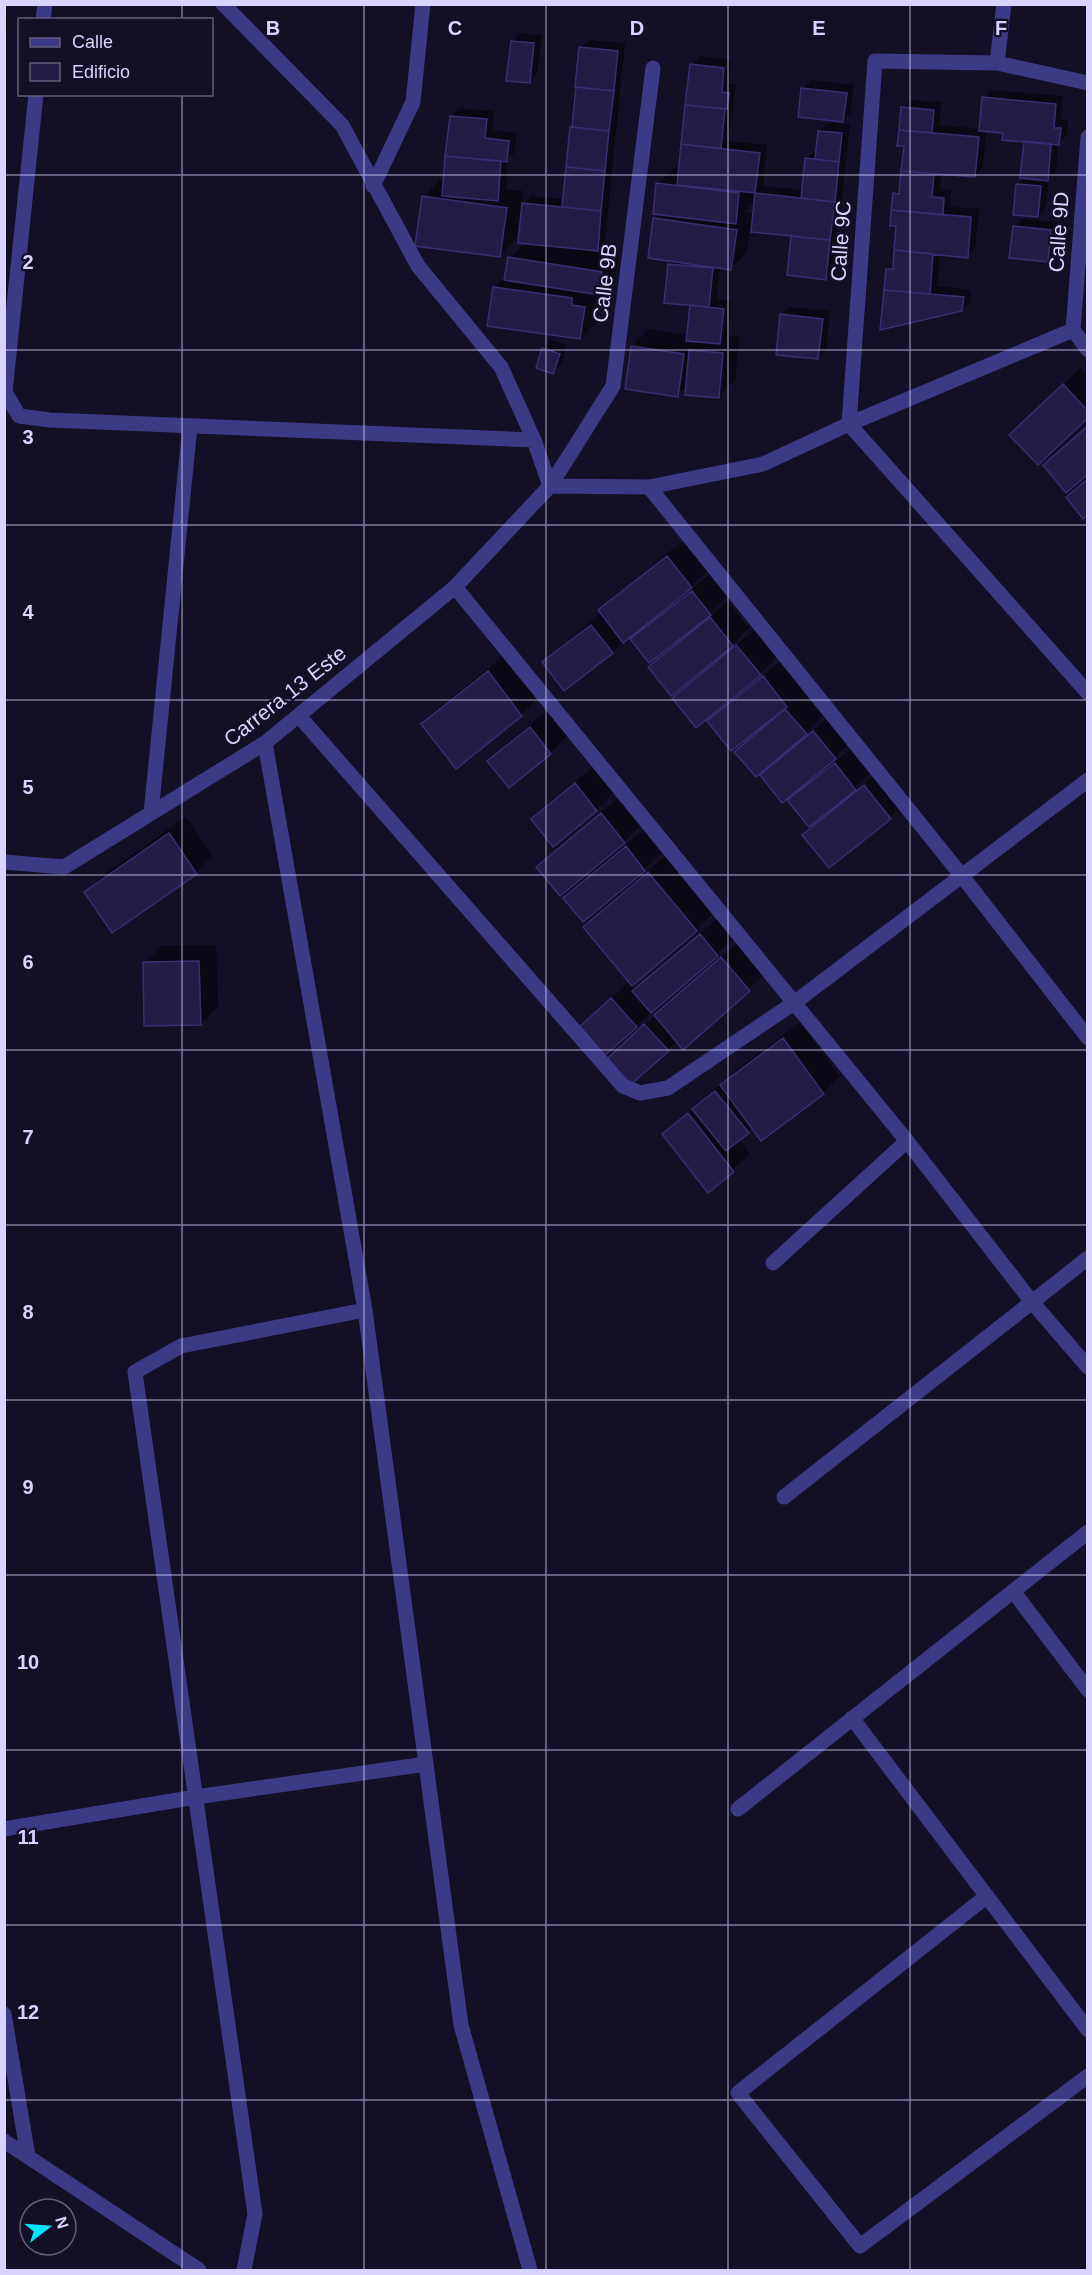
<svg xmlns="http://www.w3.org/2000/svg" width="1092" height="2275" font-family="Helvetica,sans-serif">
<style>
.shadow{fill:#0007;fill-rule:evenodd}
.building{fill:#241b47;stroke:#3b2d73;stroke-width:1.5}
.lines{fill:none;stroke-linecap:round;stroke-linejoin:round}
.minor{stroke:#3d3a85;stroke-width:15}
.grid{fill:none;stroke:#d9d4ff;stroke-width:1.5;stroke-opacity:0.55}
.labels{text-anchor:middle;stroke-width:4.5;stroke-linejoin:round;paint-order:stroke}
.street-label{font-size:21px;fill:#d9d4ff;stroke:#130f26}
.grid-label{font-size:20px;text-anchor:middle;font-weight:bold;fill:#d9d4ff;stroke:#130f26;stroke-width:4.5;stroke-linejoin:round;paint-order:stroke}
</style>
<rect width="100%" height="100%" fill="#130f26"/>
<path class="shadow" d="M4 21H7L4 47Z
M520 33 542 35 537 73 529 81 512 42Z
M589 40 625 43 605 241 594 252 619 255 615 276 601 290 597 321 580 338 494 288 507 275 509 258 525 243 522 221H519L516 239 499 256 423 197 440 180 445 181 451 116 460 108 494 111 493 130 517 133 515 152 508 158 506 189 523 191 521 206 532 196 564 199 581 48Z
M700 56 732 60 729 84 736 85 728 141 767 145 763 186 803 190 806 159 815 151H817L819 131 828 123 850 125 834 270 826 278 792 235 750 231 747 252 730 269 720 267 717 299 732 301 728 336 739 337 735 380 718 397 687 386 677 396 632 346 649 329 688 335 691 304 669 264 673 260 655 219 660 213 658 184 675 167 680 168 691 65ZM754 192H757L755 213 745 212 752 205Z
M811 80 854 85 851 112 843 120 803 89Z
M992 90 1063 96 1061 120H1068L1067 135 1058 144 1056 171 1049 178 1046 207 1038 216 1018 185 1026 177 1025 140 1004 132 986 130 983 167 975 176 941 173 940 189 951 190 950 207 979 209 975 248 967 256 940 254 937 286 971 290 970 302 962 310 882 328 888 269 895 262 898 225 894 194 901 187 905 145 903 108 911 100 942 102 939 125 981 129 984 98ZM1050 137H1053L1050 172H1047Z
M1022 219 1058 222 1055 252 1047 260 1014 227Z
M790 307 830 311 826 350 817 358 781 315Z
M551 340 567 345 561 364 553 372 543 349Z
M1081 368 1088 376V416L1028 418Z
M684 540 708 570 693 585 694 587 709 575 727 597 711 613 712 614 728 601 749 628 733 644 735 646 754 630 777 657 758 676 759 678 781 661 803 689 801 690 823 716 806 733 807 735 831 715 852 741 832 761 833 763 853 747 872 771 855 788 856 790 882 769 907 801 890 818 804 835 824 815 789 801 804 786 762 775 777 760 775 759 736 752 757 731 709 721 724 707 722 705 674 698 693 679 650 667 671 647 632 639 647 624 646 623 612 652 544 663 561 646 602 613 600 611 617 594Z
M505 655 538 698 521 715 456 766 423 724 440 707Z
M547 711 567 736 550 753 489 761 506 744Z
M593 767 613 793 596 810 553 844 533 819 550 802Z
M618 798 641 825 624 842 538 867 555 850Z
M186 817 213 856 196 873 86 892 103 875Z
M643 830 661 853 644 870 583 920 565 898 582 881Z
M674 849 721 905 696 930 631 985 635 990 718 918 734 938 636 1026 595 1013 630 981 585 927 610 902Z
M739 941 766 973 683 1048 677 1041 630 1084 624 1044Z
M216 945 218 1007 201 1024 144 963 161 946Z
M800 1022 840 1076 823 1093 753 1127 739 1139 750 1154 708 1191 664 1134 739 1068Z"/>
<path class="building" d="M511 41 534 43 530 83 506 81Z
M579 47 618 51 614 91 575 87Z
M690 64 724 68 722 92 729 93 727 109 685 105Z
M576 87 614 91 609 131 572 127Z
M801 88 847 93 843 122 798 117Z
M982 97 1056 104 1054 128H1061L1059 145 1002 140 1003 133 979 131Z
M685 105 725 109 721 149 681 144Z
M901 107 934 110 932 133 899 130Z
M450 116 487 119 485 138 509 141 507 162 445 156Z
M570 127 609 131 605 171 566 167Z
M899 130 979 137 975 177 901 171 904 146H897Z
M818 131 842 133 839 162 815 159Z
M1024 141 1051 144 1048 181 1020 178Z
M681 144 760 153 755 193 677 185Z
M445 156 501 161 498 201 442 196Z
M805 158 839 162 835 202 801 198Z
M566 167 605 171 601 211 562 207Z
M901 171 934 174 932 197 944 198 943 215 891 210 893 193 899 194Z
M656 183 739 193 736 224 653 214Z
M1016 184 1041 186 1038 217 1013 215Z
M755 193 835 202 830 240 751 232Z
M422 196 507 208 500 257 415 246Z
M522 203 601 211 598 251 518 243Z
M891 210 971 217 968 258 894 250 896 226H890Z
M653 218 737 230 731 270 648 258Z
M1013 226 1051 230 1048 262 1009 258Z
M791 236 830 240 826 280 787 275Z
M894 250 933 254 930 294 884 290 886 269H893Z
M508 257 602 272 599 295 504 280Z
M668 264 713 268 709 307 664 303Z
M493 287 572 298V305L585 307 580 339 487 326Z
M884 290 964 297 962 311 880 330Z
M690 305 724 309 720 344 686 341Z
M780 314 823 319 818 359 776 355Z
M631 346 684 354 678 397 625 389Z
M542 348 560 354 553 374 536 368Z
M689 350 723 353 719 398 685 395Z
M1063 384 1088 411V418L1038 465 1009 435Z
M1088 426V474L1066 493 1043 465Z
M1088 479V515L1083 519 1066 497Z
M667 556 692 588 623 643 598 610Z
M692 591 711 615 649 663 630 639Z
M710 617 733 646 671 696 648 667Z
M591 625 613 653 564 691 542 662Z
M736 645 761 675 696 728 672 698Z
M488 671 522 716 456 769 421 724Z
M763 676 787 707 731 751 707 721Z
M785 709 807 734 756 777 734 752Z
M530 727 551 754 509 788 487 761Z
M813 731 836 759 782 803 760 775Z
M835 763 856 790 809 827 787 800Z
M575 783 597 811 553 847 531 819Z
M864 785 891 819 829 868 802 835Z
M601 813 625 843 560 896 536 867Z
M169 833 197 874 112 933 84 892Z
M626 846 645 871 583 922 563 898Z
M648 872 697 931 632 986 583 927Z
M700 934 718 956 651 1013 632 991Z
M721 957 750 991 683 1050 654 1015Z
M199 961 201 1025 144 1026 143 962Z
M611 998 637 1027 602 1058 576 1030Z
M644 1024 669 1051 629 1086 605 1061Z
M783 1038 824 1094 761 1141 720 1085Z
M715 1091 749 1133 726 1151 692 1109Z
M688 1113 734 1172 708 1193 662 1134Z"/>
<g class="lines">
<path class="minor" d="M223 4 342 125 418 266 501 367 534 440 550 486
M43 20 45 4
M997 63 1004 4
M1088 83 997 63 875 61 849 424 1088 693
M36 94 5 392 19 416 50 420 534 440
M373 186 413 102 423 4
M1073 330 1088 137
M1073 330 1088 350
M550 486 649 487 763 464 849 424 1073 330
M649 487 962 876 1088 1038
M455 587 907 1141 1032 1302 1088 1367
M299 716 623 1086 640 1093 668 1088 794 1003 1088 780
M265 743 365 1310 461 2025 530 2270
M151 813 190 426
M4 862 64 867 265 743 455 587 550 486 613 386 653 68
M773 1263 907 1141
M784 1497 1088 1258
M1013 1591 1088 1690
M852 1718 1088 2030
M738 1809 1088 1532
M4 1829 196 1797 426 1764
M987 1896 738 2093 860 2246 1088 2076
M4 2014 28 2156
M4 2141 199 2270
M244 2270 255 2214 135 1372 181 1346 365 1310"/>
</g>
<path class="grid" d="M182 4V20M364 4V2270M546 4V2270M728 4V2270M910 4V2270M182 94V2270M4 175H1088M4 350H1088M4 525H1088M4 700H1088M4 875H1088M4 1050H1088M4 1225H1088M4 1400H1088M4 1575H1088M4 1750H1088M4 1925H1088M4 2100H1088"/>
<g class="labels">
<g class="street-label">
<text transform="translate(1059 232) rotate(-86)" y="7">Calle 9D</text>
<text transform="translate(841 241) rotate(-86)" y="7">Calle 9C</text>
<text transform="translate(605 283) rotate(-83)" y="7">Calle 9B</text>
<text transform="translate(285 696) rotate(-38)" y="7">Carrera 13 Este</text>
</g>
</g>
<g class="grid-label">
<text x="273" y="35">B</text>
<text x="455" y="35">C</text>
<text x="637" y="35">D</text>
<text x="819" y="35">E</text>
<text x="1001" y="35">F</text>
<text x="28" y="269">2</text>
<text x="28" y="444">3</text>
<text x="28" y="619">4</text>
<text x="28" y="794">5</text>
<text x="28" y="969">6</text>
<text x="28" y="1144">7</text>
<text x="28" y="1319">8</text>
<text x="28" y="1494">9</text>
<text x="28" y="1669">10</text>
<text x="28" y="1844">11</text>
<text x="28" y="2019">12</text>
</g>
<rect width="1092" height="2275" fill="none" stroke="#d9d4ff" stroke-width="12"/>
<rect x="18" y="18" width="195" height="78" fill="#130f26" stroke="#625e7d" stroke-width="1.5"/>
<rect x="30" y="38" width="30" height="9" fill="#3d3a85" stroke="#625e7d" stroke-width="1.5"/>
<text x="72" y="48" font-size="18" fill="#d9d4ff">Calle</text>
<rect x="30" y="63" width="30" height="18" fill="#241b47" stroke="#625e7d" stroke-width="1.5"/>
<text x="72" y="78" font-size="18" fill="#d9d4ff">Edificio</text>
<g transform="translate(48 2227) rotate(73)"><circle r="28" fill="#130f26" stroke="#625e7d" stroke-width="1.5"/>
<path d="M0-4.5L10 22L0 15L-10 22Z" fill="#00e5ff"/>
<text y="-9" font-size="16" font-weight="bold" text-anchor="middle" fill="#d9d4ff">N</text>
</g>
</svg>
